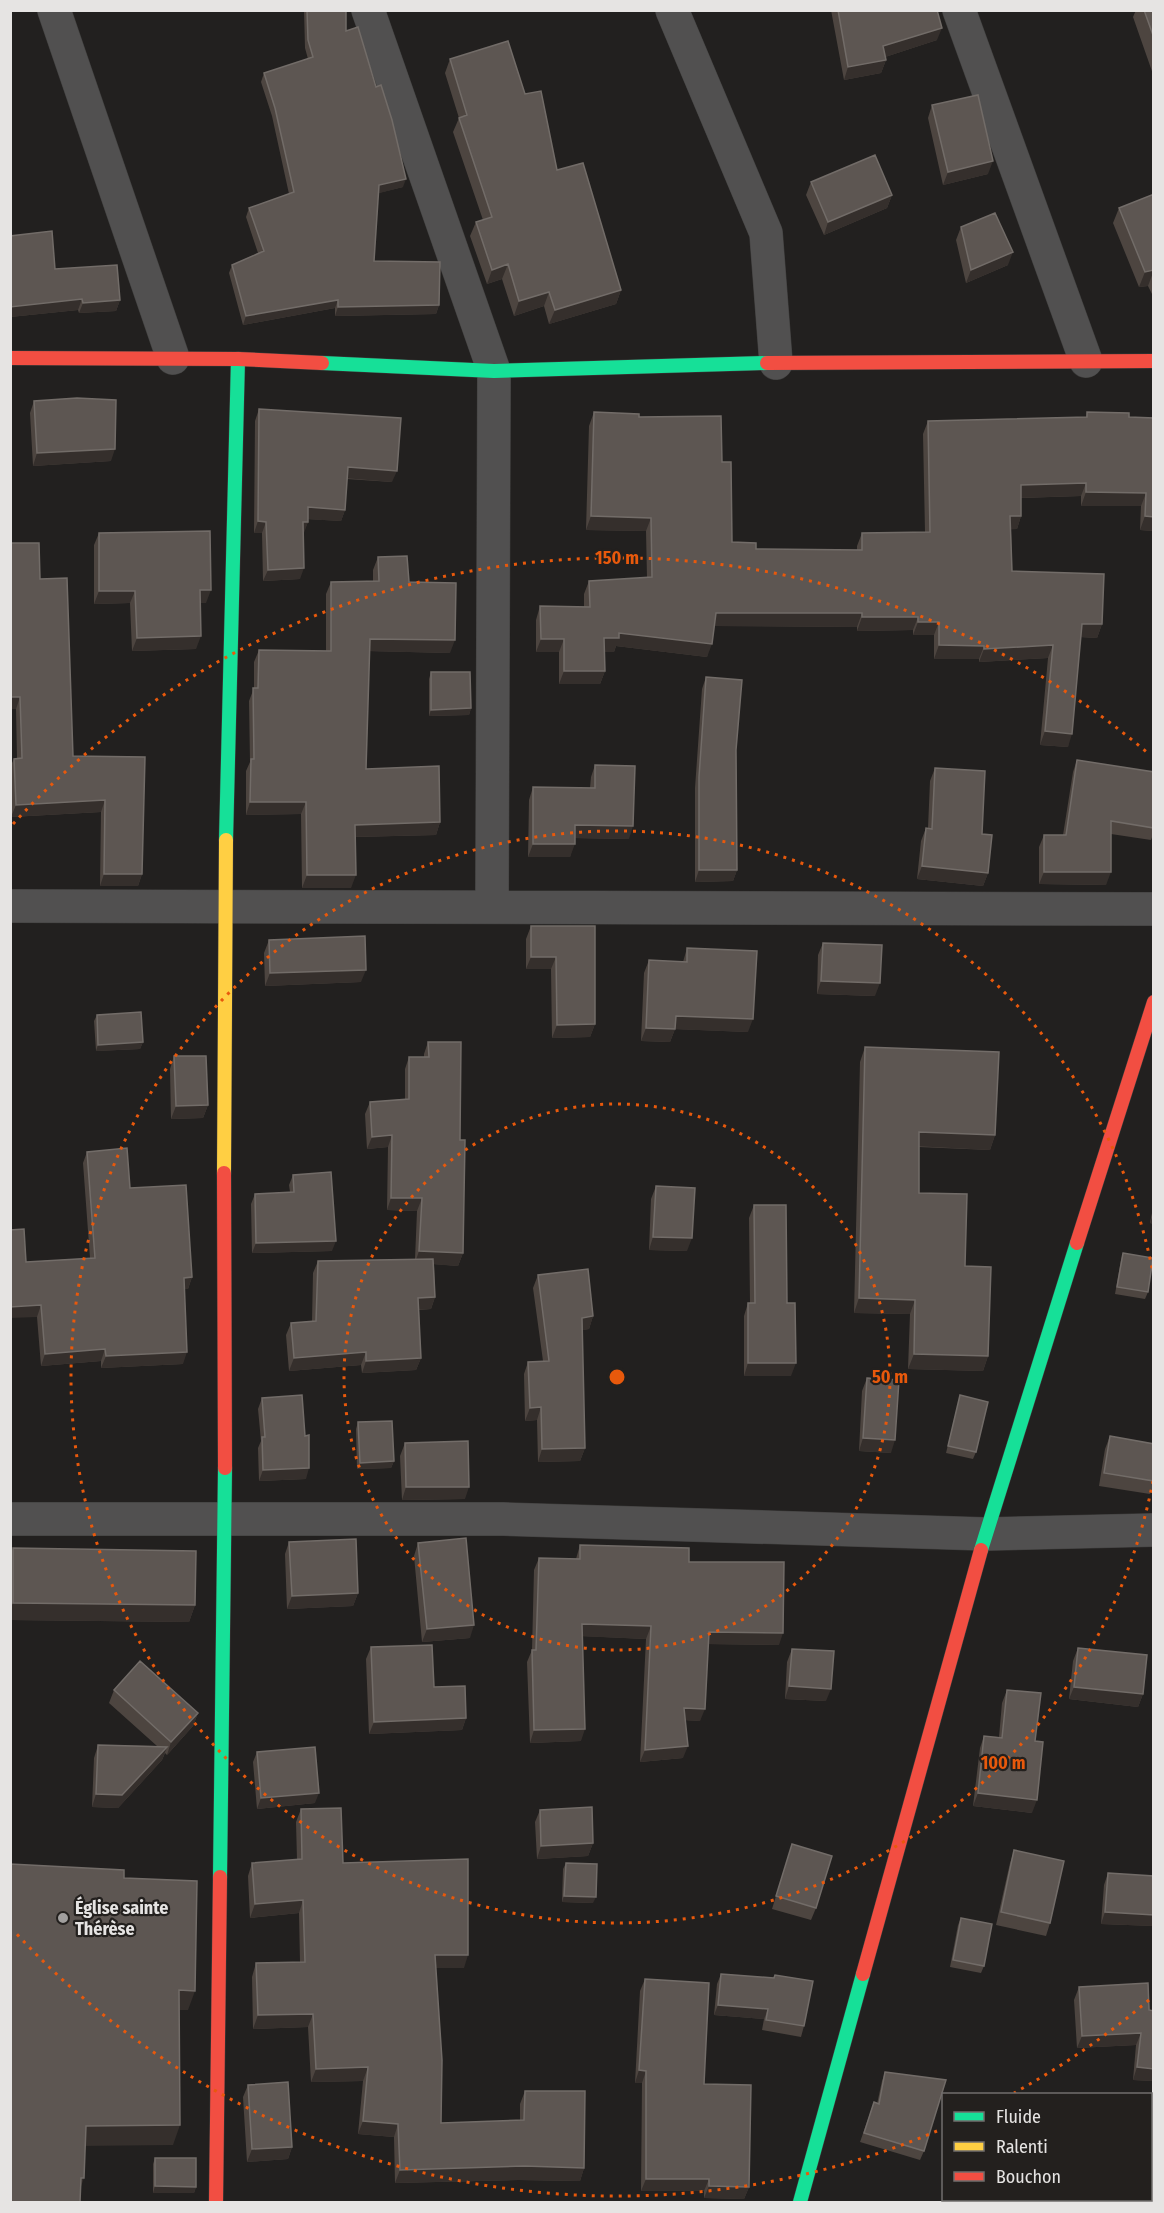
<svg xmlns="http://www.w3.org/2000/svg" width="1164" height="2213" font-family="'Fira Sans Condensed',sans-serif">
	<style>
		.lines { fill: none; stroke-linecap: round; stroke-linejoin: round }
		.street-casing { stroke: #3f3e3d; stroke-width: 34 }
		.fast-casing { stroke: #3f3e3d; stroke-width: 15 }
		.slow-casing { stroke: #3f3e3d; stroke-width: 15 }
		.jam-casing { stroke: #3f3e3d; stroke-width: 15 }
		.street { stroke: #515050; stroke-width: 33 }
		.fast { stroke: #16e098; stroke-width: 14 }
		.slow { stroke: #ffcf43; stroke-width: 14 }
		.jam { stroke: #f24e42; stroke-width: 14 }
		.wall { fill: #4d4540 }
		.shaded-wall { fill: #352f2c }
		.building { fill: #5d5652; stroke: #726c68; stroke-width: 1.5 }
		.ring { fill: none; stroke: #e8590c; stroke-width: 3; stroke-dasharray: 3 6 }
		.poi-dot { fill: #a19f9e; stroke: #23201e; stroke-width: 2 }
		.labels { text-anchor: middle; stroke-width: 4.5; stroke-linejoin: round; paint-order: stroke }
		.poi-label { font-size: 18px; font-weight: bold; fill: #e6e4e3; stroke: #23201e; text-anchor: start }
		.centre { fill: #e8590c; stroke: #23201e; stroke-width: 3 }
		.ring-label { font-size: 18px; text-anchor: middle; font-weight: bold; fill: #e8590c; stroke: #23201e; stroke-width: 4.5; stroke-linejoin: round; paint-order: stroke }
	</style>
	<rect width="100%" height="100%" fill="#22201f"/>
	<g class="lines">
		<defs>
			<path id="street" d="M54,10L173,358
				M368,10L494,371L492,907
				M672,10L766,233L776,363
				M959,10L1086,361
				M10,906L1154,909
				M10,1519H503L985,1534L1154,1530"/>
			<path id="fast" d="M322,363L494,371L767,363
				M226,840L238,359
				M981,1550L1077,1243
				M220,1877L225,1468
				M800,2202L863,1974"/>
			<path id="slow" d="M224,1173L226,840"/>
			<path id="jam" d="M10,358L238,359L322,363
				M767,363L1154,361
				M224,1173L225,1468
				M1077,1243L1154,1002
				M863,1974L981,1550
				M216,2202L220,1877"/>
		</defs>
		<use href="#street" class="street-casing"/>
		<use href="#fast" class="fast-casing"/>
		<use href="#slow" class="slow-casing"/>
		<use href="#jam" class="jam-casing"/>
		<use href="#street" class="street"/>
		<use href="#fast" class="fast"/>
		<use href="#slow" class="slow"/>
		<use href="#jam" class="jam"/>
	</g>
	<path class="wall" d="M304,10H346V31L403,187L378,193L374,261L439,305L436,314L335,316V308L243,325L229,273L232,265L258,253L246,217L249,208L289,194L272,116L261,82L264,73L308,59L305,48Z
		M831,10H937V40L885,57L886,60L881,73L844,80Z
		M1136,10H1154V77L1133,17Z
		M450,59L525,94L557,170L621,290L616,304L549,324L544,306L514,316L502,279L487,284L470,236L476,222L483,220L453,132L459,118L445,73Z
		M932,105L988,174L943,185L928,118Z
		M811,182L892,195L887,208L824,235L806,195Z
		M1154,194V298L1148,286L1139,287L1113,223L1119,208Z
		M961,227L1008,265L966,283L956,240Z
		M10,236L55,269L120,300L116,311L79,313L78,310L10,317Z
		M34,401L111,461L33,466L30,413Z
		M259,409L392,482L347,479L345,510L341,521L308,519V522L303,533L300,579L263,581L262,533H254L255,421Z
		M594,412L639,417L722,462L732,542L756,549L857,550V546L862,533L925,532L923,434L928,421L1086,417L1087,412L1129,417L1154,531L1140,530L1141,506H1081V496L1021,498V516L1017,529H1011L1012,571L1102,624L1097,638L1081,637L1068,747L1040,745L1048,658L979,662V659H934V635H913V630L857,631V627L714,626L707,657L616,646L614,652H604L605,671L600,684H559V652H536V620L540,606L584,607V594L589,581L647,578L646,531L586,530L589,426Z
		M99,533L206,603H200L196,649L132,651L130,603L94,604V545Z
		M10,543L40,579L73,756L145,757L142,874L138,886H100L101,812L11,817L10,767L14,759L17,758L16,709H10Z
		M378,557L409,582L450,653L369,651L366,769L440,822L436,835L355,837L351,888H302L301,814L246,815V771L250,762L249,701L254,688V662L259,650L326,651V594L331,582L373,581V570Z
		M431,672L471,708L469,715L429,716V679Z
		M706,677L736,750L737,870L733,881L695,882V788L702,689Z
		M1077,760L1154,772V832L1151,840L1111,834L1106,885L1039,884V847L1044,835H1063L1073,772Z
		M595,765L629,839L575,838L570,857H528L529,800L533,787L590,788L591,777Z
		M935,768L982,834L988,873L983,886L917,879L921,841L926,828H928L930,781Z
		M531,926H595V1024L590,1037L552,1038L551,969H526V939Z
		M269,940L361,982L265,986L264,953Z
		M823,943L875,996L817,994L818,955Z
		M687,948L748,1032L675,1029L670,1042L641,1041L644,973L649,960L683,962Z
		M97,1015L143,1042L140,1049L96,1051L94,1021Z
		M428,1042L460,1140L463,1253L458,1266L434,1264L435,1297L431,1309L419,1310L421,1358L416,1370L362,1373L361,1365L289,1371L286,1335L291,1323L312,1321L313,1273L318,1261L415,1259L417,1211L387,1210L388,1147L367,1149L365,1114L370,1102L405,1099V1069L409,1057H424V1054Z
		M865,1047L995,1135L990,1150L919,1147V1193L965,1266L988,1356L983,1371L908,1369L910,1314L854,1313L860,1062Z
		M174,1056L208,1105L203,1118L171,1119L170,1069Z
		M87,1152L130,1188L192,1277L188,1289H185L183,1364L101,1368V1361L41,1366L37,1317L26,1262L90,1258L83,1163Z
		M293,1175L332,1251L252,1253L251,1204L255,1194L290,1192L289,1185Z
		M656,1186L687,1251L649,1250L651,1199Z
		M1154,1203V1224L1150,1223Z
		M754,1205L791,1376H744V1316L748,1303H750L749,1218Z
		M1123,1253L1148,1292L1145,1299L1115,1294L1121,1260Z
		M538,1275L593,1316L589,1329L582,1330L585,1448L580,1461L538,1462L537,1420L525,1421L524,1374L528,1362L543,1361L533,1288Z
		M867,1378L891,1453L859,1451L862,1391Z
		M960,1395L976,1452L973,1459L946,1453Z
		M262,1398L305,1436L306,1479L259,1481L258,1448L261,1441L258,1409Z
		M358,1422L394,1461L391,1468L357,1469L356,1429Z
		M1110,1436L1154,1444V1485L1150,1494L1099,1486L1105,1449Z
		M405,1443L465,1499L402,1500L400,1456Z
		M289,1542L358,1593L353,1606L287,1609L285,1554Z
		M418,1543L470,1638L422,1642L414,1556Z
		M580,1545L689,1562L779,1645L708,1644L700,1721L685,1720L683,1758L640,1762L646,1639L582,1636L581,1741L530,1743L527,1662L532,1650L534,1570L539,1558L576,1559Z
		M13,1548L195,1605L189,1622L10,1620V1556Z
		M371,1647L466,1718L462,1730L369,1734L366,1659Z
		M1078,1648L1143,1694L1138,1707L1069,1699L1073,1661Z
		M792,1649L826,1701L785,1699L787,1662Z
		M114,1690L198,1713L193,1726L167,1755L165,1753L162,1760L118,1808L92,1807L94,1758L98,1745L157,1746L109,1703Z
		M1007,1690L1032,1813L973,1806L980,1748L984,1736L999,1737L1002,1703Z
		M257,1752L315,1803L257,1809L253,1762Z
		M301,1809L343,1863L464,1968H436L441,2123L520,2120V2104L525,2091L584,2168L580,2181L519,2180L395,2183L394,2137L358,2134L363,2081L311,2082L308,2027L253,2029L252,1977L256,1963L300,1962L299,1913L250,1918L248,1876L252,1863L297,1860L296,1822Z
		M540,1810L593,1843L588,1856L537,1859L535,1822Z
		M792,1844L816,1908L811,1920L772,1909Z
		M1014,1851L1050,1923L1046,1936L996,1925L1010,1863Z
		M566,1863L593,1903L562,1902L563,1869Z
		M1108,1873L1154,1876V1926L1101,1924L1104,1885Z
		M961,1918L984,1966L981,1973L950,1967L958,1925Z
		M721,1974L773,1978L775,1975L804,2026L801,2037L762,2030L764,2019L714,2015L717,1984Z
		M645,1979L704,2084L749,2187L744,2199L704,2198V2191H641L642,2083H635L640,1991Z
		M1148,1983L1154,2081L1133,2080L1136,2045L1077,2048L1074,2000L1079,1987Z
		M885,2072L924,2151L920,2160L860,2142L874,2102L877,2104L882,2081Z
		M248,2085L292,2147L288,2159L247,2162L243,2097Z
		M155,2158L196,2187L194,2193H153V2164Z"/>
	<path class="shaded-wall" d="M942,28L937,40L879,59L883,46Z
		M886,60L881,73L844,80L848,67Z
		M993,161L988,174L943,185L948,172Z
		M406,179L403,187L376,194L379,185Z
		M892,195L887,208L824,235L828,222Z
		M1013,252L1008,265L966,283L971,270Z
		M508,264L502,279L487,284L492,270Z
		M1154,270L1148,286L1139,287L1145,272Z
		M621,290L616,304L549,324L555,310Z
		M549,292L544,306L514,316L519,301Z
		M82,299L78,310L10,317V307Z
		M120,300L116,311L79,313L83,303Z
		M338,300L335,308L243,325L246,316Z
		M439,305L436,314L335,316L338,307Z
		M115,449L111,461L33,466L37,453Z
		M348,467L397,471L392,482L344,478Z
		M1086,483L1081,496L1016,498L1021,485Z
		M1086,492L1146,493L1141,506H1081Z
		M308,507L345,510L341,521L304,519Z
		M591,516L651,518L646,531L586,530Z
		M1010,516H1021L1017,529L1005,530Z
		M1145,516L1154,517V531L1140,530Z
		M258,521L266,522L262,533H254Z
		M303,522H308L304,533H299Z
		M304,568L300,579L263,581L268,570Z
		M200,590H211L206,603H196Z
		M99,591H135L130,603L94,604Z
		M716,613H862L857,627L711,626Z
		M862,617H918L913,630L857,631Z
		M918,622H939L934,635H913Z
		M1082,624H1102L1097,638L1078,637Z
		M619,633L712,644L707,657L616,646L614,652H599L604,638Z
		M201,636L196,649L132,651L137,638Z
		M370,639L455,640L450,653L365,651Z
		M541,639H564L559,652H536Z
		M939,645L984,646L979,659H934Z
		M1053,645L1048,658L979,662L984,649Z
		M564,671H605L600,684H559Z
		M10,697H20L16,709H10Z
		M471,708L469,715L429,716L431,710Z
		M1045,731L1072,734L1068,747L1040,745Z
		M105,800L101,812L11,817L16,805Z
		M250,802H306L301,814L246,815Z
		M440,822L436,835L350,837L355,825Z
		M575,825L633,826L629,839L571,838Z
		M533,844H575L570,857H528Z
		M922,866L988,873L983,886L917,879Z
		M699,870H737L733,881L695,882Z
		M1044,872H1111L1106,885L1039,884Z
		M104,874H142L138,886H100Z
		M307,875H356L351,888H302Z
		M531,957H556L551,969H526Z
		M366,970L361,982L265,986L270,973Z
		M821,981L880,983L875,996L817,994Z
		M676,1016L753,1019L748,1032L671,1029Z
		M595,1024L590,1037L552,1038L557,1025Z
		M646,1028L675,1029L670,1042L641,1041Z
		M143,1042L140,1049L96,1051L98,1045Z
		M208,1105L203,1118L171,1119L176,1106Z
		M919,1132L995,1135L990,1150L914,1146Z
		M392,1135L388,1147L367,1149L372,1137Z
		M391,1198H422L417,1211L387,1210Z
		M1152,1217H1154V1224L1150,1223Z
		M653,1237L692,1238L687,1251L649,1250Z
		M336,1241L332,1251L252,1253L256,1243Z
		M419,1251L463,1253L458,1266L415,1263Z
		M192,1277L188,1289H180L184,1278Z
		M435,1297L431,1309L414,1310L418,1298Z
		M859,1298L915,1300L910,1314L854,1313Z
		M41,1305L37,1317L10,1318V1307Z
		M593,1316L589,1329L577,1331L582,1318Z
		M105,1349L101,1361L41,1366L45,1354Z
		M187,1352L183,1364L101,1368L106,1356Z
		M366,1352L361,1365L289,1371L294,1358Z
		M914,1354L988,1356L983,1371L908,1369Z
		M421,1358L416,1370L362,1373L366,1361Z
		M748,1363H796L791,1376H744Z
		M541,1407L537,1420L525,1421L530,1408Z
		M863,1438L895,1440L891,1453L859,1451Z
		M585,1448L580,1461L538,1462L542,1449Z
		M394,1461L391,1468L357,1469L360,1463Z
		M309,1468L306,1479L259,1481L263,1470Z
		M406,1487H469L465,1499L402,1500Z
		M358,1593L353,1606L287,1609L292,1596Z
		M13,1603L195,1605L189,1622L10,1620V1610Z
		M582,1624L651,1626L646,1639L577,1636Z
		M474,1625L470,1638L422,1642L427,1629Z
		M709,1632L783,1633L779,1645L704,1644Z
		M789,1686L831,1689L826,1701L785,1699Z
		M1074,1687L1143,1694L1138,1707L1069,1699Z
		M684,1708L705,1709L700,1721L679,1720Z
		M198,1713L193,1726L167,1755L171,1742Z
		M466,1718L462,1730L369,1734L374,1722Z
		M585,1729L581,1741L530,1743L534,1730Z
		M688,1746L683,1758L640,1762L645,1750Z
		M167,1747L162,1760L118,1808L92,1807L96,1794Z
		M319,1793L315,1803L257,1809L261,1798Z
		M978,1793L1037,1800L1032,1813L973,1806Z
		M593,1843L588,1856L537,1859L541,1846Z
		M564,1896L596,1897L593,1903L562,1902Z
		M303,1900L299,1913L250,1918L255,1904Z
		M1105,1912L1154,1915V1926L1101,1924Z
		M435,1955H468L464,1968H430Z
		M179,1990L195,1991L188,2010H172Z
		M718,2005L768,2009L764,2019L714,2015Z
		M313,2014L308,2027L253,2029L258,2015Z
		M1141,2033L1136,2045L1077,2048L1082,2036Z
		M368,2067L363,2081L311,2082L316,2069Z
		M1137,2067L1154,2069V2081L1133,2080Z
		M639,2070L646,2071L642,2083H635Z
		M363,2121L398,2124L394,2137L358,2134Z
		M180,2125L173,2145L78,2146L86,2126Z
		M292,2147L288,2159L247,2162L252,2149Z
		M524,2166L584,2168L580,2181L519,2180L395,2183L400,2170Z
		M81,2178H84L77,2198Z
		M646,2179H709L704,2191H641Z
		M155,2186L196,2187L194,2193H153Z
		M709,2186L749,2187L744,2199L704,2198Z
		M1036,2199H1074L1073,2202H1035Z"/>
	<path class="building" d="M307,10H346V31L358,27L376,87L381,85L392,120L406,179L379,185L374,261L440,262L439,305L338,307V300L246,316L232,265L264,251L249,208L294,192L275,108L264,73L313,57L308,40Z
		M838,10H937L942,28L883,46L886,60L848,67Z
		M1144,10H1154V38Z
		M508,41L525,94L541,91L557,170L583,163L621,290L555,310L549,292L519,301L508,264L492,270L476,222L492,217L459,118L467,115L450,59Z
		M978,95L993,161L948,172L932,105Z
		M875,155L892,195L828,222L811,182Z
		M1154,194V270L1145,272L1119,208Z
		M995,213L1013,252L971,270L961,227Z
		M52,231L55,269L117,265L120,300L83,303L82,299L10,307V236Z
		M77,398L116,400L115,449L37,453L34,401Z
		M259,409L401,418L397,471L348,467L345,510L308,507V522H303L304,568L268,570L266,522L258,521Z
		M594,412L639,414V417L721,416L722,462H731L732,542L756,543V549L862,550V533L930,532L928,421L1087,417V412L1129,413V417L1154,418V517L1145,516L1146,493L1086,492V483L1021,485V516H1010L1012,571L1104,574L1102,624H1082L1072,734L1045,731L1053,645L984,649V646L939,645V622H918V617H862V613H716L712,644L619,633V638H604L605,671H564V639H541L540,606L590,607L589,581L652,577L651,518L591,516Z
		M210,531L211,590H200L201,636L137,638L135,591H99V533Z
		M10,543H39L40,579L67,578L73,756L145,757L142,874H104L105,800L16,805L14,759L22,758L20,697H10Z
		M407,556L409,582L456,583L455,640L370,639L366,769L439,766L440,822L355,825L356,875H307L306,802H250L251,759H254L253,688H258L259,650L331,651V582L379,581L378,557Z
		M431,672H470L471,708L431,710Z
		M706,677L742,680L736,750L737,870H699V777Z
		M1077,760L1154,772V828L1111,821V872H1044V835H1066Z
		M595,765L635,766L633,826L575,825V844H533V787L595,788Z
		M935,768L985,771L982,834L992,835L988,873L922,866L926,828L932,829Z
		M531,926H595V1024L557,1025L556,957H531Z
		M365,936L366,970L270,973L269,940Z
		M823,943L882,945L880,983L821,981Z
		M687,948L757,951L753,1019L676,1016L675,1029L646,1028L649,960L687,962Z
		M141,1012L143,1042L98,1045L97,1015Z
		M428,1042H461L460,1140H465L463,1253L419,1251L422,1198H391L392,1135L372,1137L370,1102L409,1099V1057H429Z
		M865,1047L999,1052L995,1135L919,1132V1193L967,1194L965,1266L991,1267L988,1356L914,1354L915,1300L859,1298Z
		M174,1056H206L208,1105L176,1106Z
		M127,1148L130,1188L186,1185L192,1277L184,1278L187,1352L106,1356L105,1349L45,1354L41,1305L10,1307V1230L24,1229L26,1262L95,1258L87,1152Z
		M331,1172L336,1241L256,1243L255,1194L294,1192L293,1175Z
		M656,1186L695,1188L692,1238L653,1237Z
		M754,1205H786L787,1303H795L796,1363H748V1303H755Z
		M1123,1253L1153,1258L1148,1292L1117,1287Z
		M433,1259L435,1297L418,1298L421,1358L366,1361V1352L294,1358L291,1323L316,1321L318,1261Z
		M588,1269L593,1316L582,1318L585,1448L542,1449L541,1407L530,1408L528,1362L549,1361L538,1275Z
		M867,1378L899,1380L895,1440L863,1438Z
		M302,1395L305,1436L309,1435V1468L263,1470L262,1437H265L262,1398Z
		M960,1395L988,1402L976,1452L948,1446Z
		M392,1421L394,1461L360,1463L358,1422Z
		M1110,1436L1154,1444V1481L1104,1473Z
		M468,1441L469,1487H406L405,1443Z
		M466,1538L474,1625L427,1629L418,1543Z
		M356,1539L358,1593L292,1596L289,1542Z
		M580,1545L689,1548V1562H784L783,1633L709,1632L705,1709L684,1708L688,1746L645,1750L651,1626L582,1624L585,1729L534,1730L532,1650H536L539,1558L580,1559Z
		M13,1548L196,1551L195,1605L13,1603Z
		M432,1645L434,1687L465,1686L466,1718L374,1722L371,1647Z
		M1078,1648L1147,1655L1143,1694L1074,1687Z
		M792,1649L834,1651L831,1689L789,1686Z
		M140,1661L198,1713L171,1742L114,1690Z
		M1007,1690L1041,1693L1035,1741L1043,1742L1037,1800L978,1793L984,1736L1002,1738Z
		M98,1745L167,1747L122,1795L96,1794Z
		M315,1747L319,1793L261,1798L257,1752Z
		M592,1807L593,1843L541,1846L540,1810Z
		M341,1808L343,1863L468,1859V1955H435L442,2060L441,2123L524,2120L525,2091H585L584,2168L524,2166L400,2170L398,2124L363,2121L368,2067L316,2069L313,2014L258,2015L256,1963L305,1962L303,1900L255,1904L252,1863L302,1859L301,1809Z
		M792,1844L832,1856L816,1908L776,1896Z
		M1014,1850L1064,1861L1050,1923L1001,1912Z
		M566,1863L597,1864L596,1897L564,1896Z
		M10,1864L124,1870V1878L197,1881L195,1991L179,1990L180,2125L86,2126L84,2178H81L80,2202H10Z
		M1108,1873L1154,1876V1915L1105,1912Z
		M961,1918L992,1924L984,1966L953,1960Z
		M721,1974L774,1978L775,1975L813,1981L804,2026L766,2020L768,2009L718,2005Z
		M645,1979L709,1983L704,2084L751,2085L749,2187L709,2186V2179H646V2071L639,2070Z
		M1148,1983L1149,2010L1154,2011V2069L1137,2067L1141,2033L1082,2036L1079,1987Z
		M885,2072L946,2080L924,2151L864,2133L874,2102L879,2104Z
		M288,2082L292,2147L252,2149L248,2085Z
		M155,2158H196V2187L155,2186Z"/>
	<g class="ring">
		<circle cx="617" cy="1377" r="273"/>
		<path d="M1153 1481A546 546 0 1 1 1153 1273"/>
		<path d="M1149 2000A819 819 0 0 1 1014 2093M937 2131A819 819 0 0 1 13 1930M13 824A819 819 0 0 1 1149 754"/>
	</g>
	<circle class="poi-dot" cx="63" cy="1918" r="6"/>
	<g class="labels">
		<g class="poi-label">
			<text x="75" y="1914">Église sainte<tspan x="75" dy="21">Thérèse</tspan></text>
		</g>
	</g>
	<circle cx="617" cy="1377" r="9" class="centre"/>
	<g class="ring-label">
		<text x="617" y="564">150 m</text>
		<text x="890" y="1383">50 m</text>
		<text x="1003" y="1769">100 m</text>
	</g>
	<rect width="1164" height="2213" fill="none" stroke="#e6e4e3" stroke-width="24"/>
	<rect x="942" y="2093" width="210" height="108" fill="#23201e" stroke="#716e6d" stroke-width="1.5"/>
	<rect x="954" y="2112" width="30" height="9" fill="#16e098" stroke="#716e6d" stroke-width="1.5"/>
	<text x="996" y="2123" font-size="18" fill="#e6e4e3">Fluide</text>
	<rect x="954" y="2142" width="30" height="9" fill="#ffcf43" stroke="#716e6d" stroke-width="1.5"/>
	<text x="996" y="2153" font-size="18" fill="#e6e4e3">Ralenti</text>
	<rect x="954" y="2172" width="30" height="9" fill="#f24e42" stroke="#716e6d" stroke-width="1.5"/>
	<text x="996" y="2183" font-size="18" fill="#e6e4e3">Bouchon</text>
</svg>
